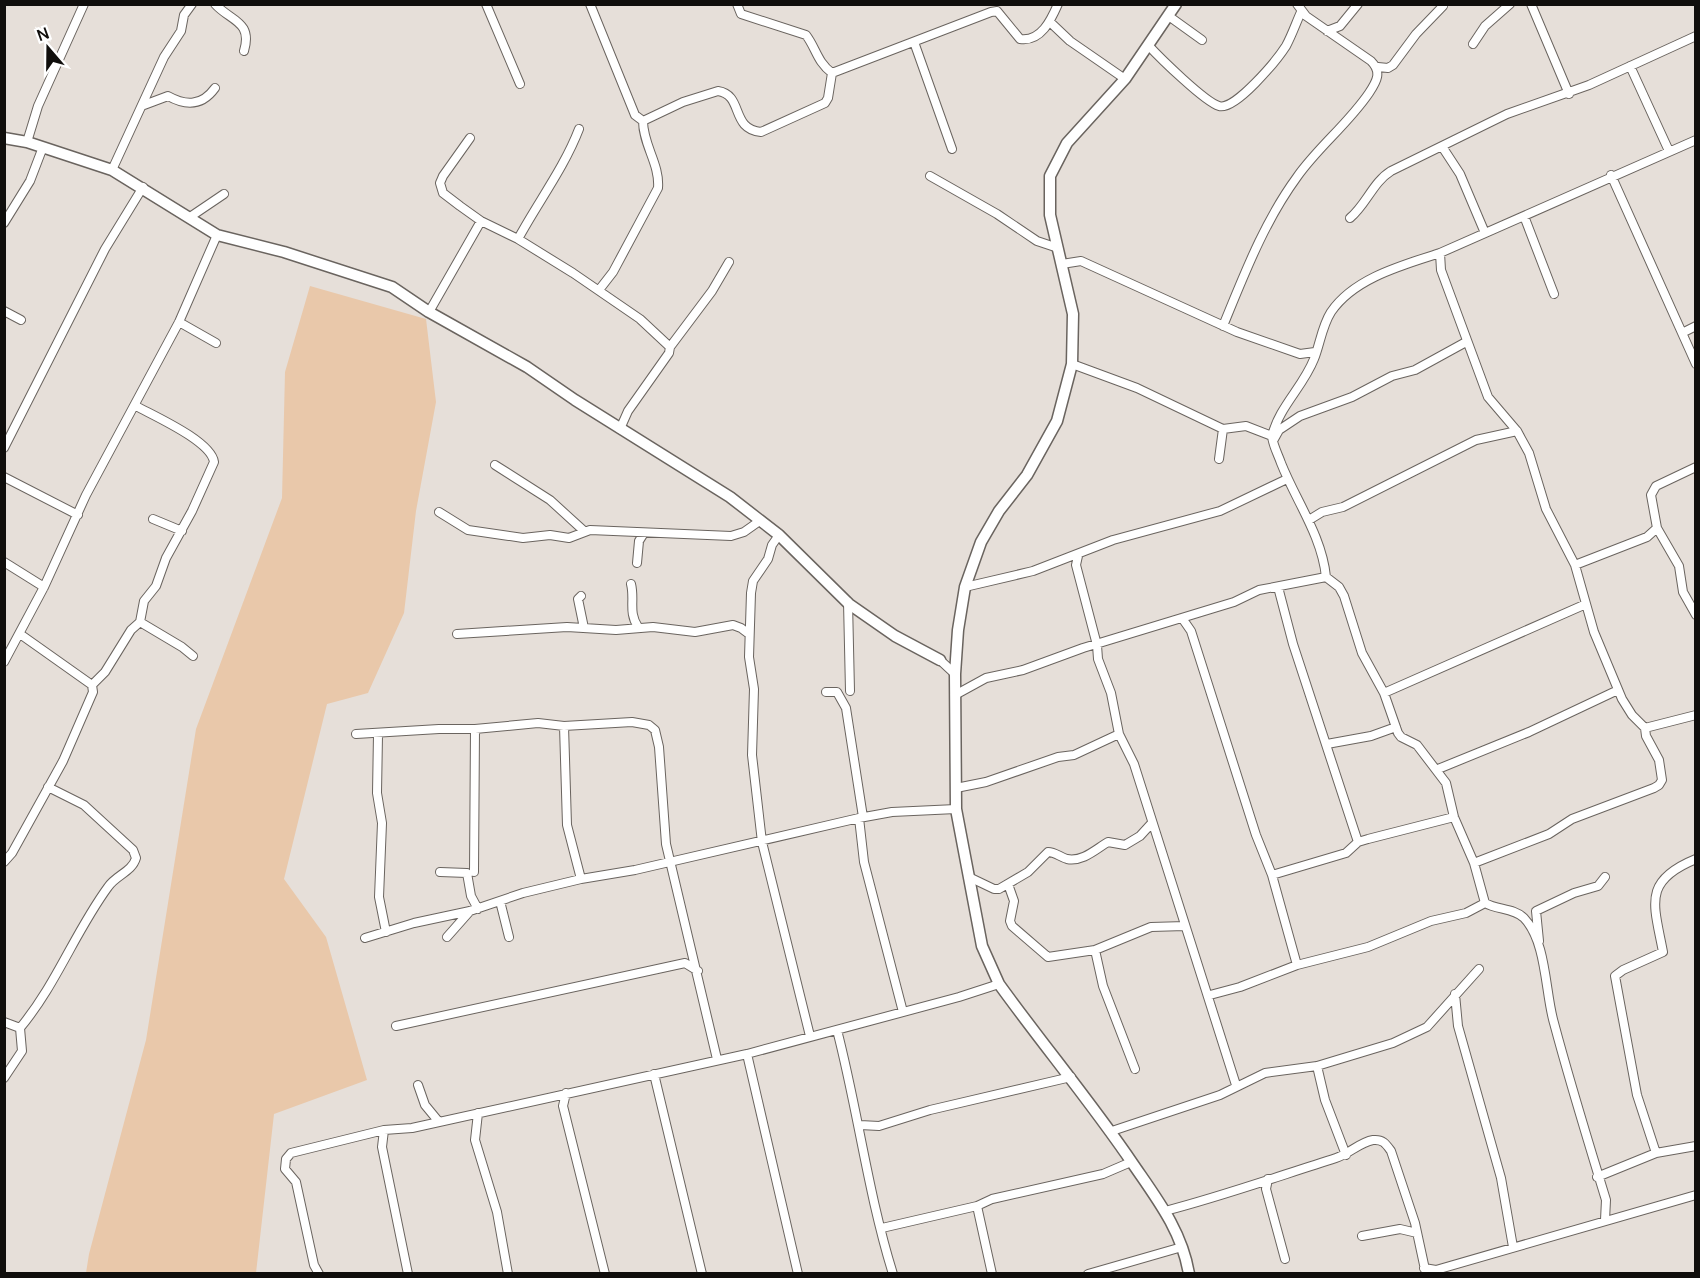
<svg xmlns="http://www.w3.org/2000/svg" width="1700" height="1278" font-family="Manrope,sans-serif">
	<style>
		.green { fill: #e9c8aa }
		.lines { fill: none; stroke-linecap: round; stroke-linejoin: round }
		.minor-casing { stroke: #6a645f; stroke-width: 10 }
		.tertiary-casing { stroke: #6a645f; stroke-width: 13 }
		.minor { stroke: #fff; stroke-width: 8 }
		.tertiary { stroke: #fff; stroke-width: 10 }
	</style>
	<rect width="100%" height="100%" fill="#e6dfd9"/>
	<path class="green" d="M310,286L426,319L436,402L416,511L404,613L368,693L327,704L284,879L326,937L367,1080L274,1114L256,1273H86L89,1254L146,1040L196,729L282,498L285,372Z"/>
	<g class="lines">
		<defs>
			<path id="minor" d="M215,4C230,21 253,21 244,51
				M486,4L520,84
				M590,4L635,115L643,121
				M737,4L741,14L806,35C816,48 817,62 832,73
				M1531,4L1569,94
				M1170,17L1202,40
				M1051,23L1070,41L1125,79
				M1327,31L1340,26L1358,4
				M914,42L952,149
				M1473,44L1485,26L1510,4
				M1148,45C1160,58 1205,102 1219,106C1235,111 1277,60 1286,46C1292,35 1296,23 1301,12
				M1630,66L1669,151
				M1378,67L1388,68L1393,65L1416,34L1443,6
				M832,73L991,12L997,11L1020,39C1041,42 1051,20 1058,4
				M144,105L168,96C186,106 202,106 215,88
				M643,121L683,102L718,91C744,95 730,129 761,132L825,103L828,98L832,73
				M470,138L443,176L440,183L443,193L460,206L481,221L518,239L573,273L640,319L670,347L669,353L628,411L620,429
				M27,142L38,106L84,4
				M1443,148L1460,174L1485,233
				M112,170L164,57L181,31L184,15L192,4
				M1611,175L1696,364
				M930,176L997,214L1037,241L1058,248
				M1524,216L1554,294
				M190,217L224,194
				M1350,218C1366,205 1373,182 1391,171L1507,114L1589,85L1696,36
				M4,223L30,181L43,147
				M518,239C538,202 564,168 579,129
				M1440,253L1441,270L1488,397L1517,431L1529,453L1546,509L1575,565L1594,632L1622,699L1632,715L1645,728L1646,736L1659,760L1662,780L1659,785L1654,788L1572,819L1549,834L1474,863
				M1062,264L1081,261L1237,332L1300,354L1315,352
				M599,290L613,272L658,188C660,164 643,145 643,121
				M4,311L21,320
				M429,312L481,221
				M179,322L216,343
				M1223,326C1244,275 1264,222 1297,177C1318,147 1348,124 1369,93C1377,81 1382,72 1371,61L1306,16L1297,4
				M1682,333L1696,326
				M670,347L712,291L729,262
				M1072,364L1137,388L1223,429L1246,426L1272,436C1273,446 1278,454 1281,463C1296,501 1322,536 1326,577
				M1272,436C1279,407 1303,387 1314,359C1320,344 1322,326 1331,312C1354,278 1403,265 1440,253L1696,140
				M1274,439L1279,430L1300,416L1352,397L1392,376L1415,370L1466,342
				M4,448L105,249L143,187
				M1219,459L1223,429
				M495,465L550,500L584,531
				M1696,467L1656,486L1651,495L1657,528L1679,566L1683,592L1696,615
				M4,477L78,515
				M439,512L468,530L523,538L550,535L569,538L590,530L731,536L744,532L761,520
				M153,519L182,531
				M1309,520L1322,512L1343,507L1476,440L1517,431
				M779,535L772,545L768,559L753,581L751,593L749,657L754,689L752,755L762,842L810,1036
				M1078,556L1076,565L1097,645L1098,659L1111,693L1119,734L1134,764L1236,1085
				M4,562L44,587
				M637,563L639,541L644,533
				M1575,565L1647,537L1657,528
				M631,584C635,600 628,612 638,627
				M965,587L1033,571L1113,540L1220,511L1287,479
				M1278,587L1293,644L1358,842
				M581,596L578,599L584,628
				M848,602L850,691
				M1182,618L1191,631L1256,835L1272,875L1297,965
				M140,622L182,647L193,656
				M457,634L567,627L616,630L653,627L695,632L733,625L741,628L749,634
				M940,660L955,674
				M4,662L44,587L86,495L179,322L217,235
				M92,685L105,672L131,630L140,622L144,601L156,586L166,558L192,511L214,462C211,441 154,416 136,406
				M826,692H837L846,708L863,817
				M1384,693L1586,604
				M955,695L986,678L1023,670L1083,648L1234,602L1259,590L1326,577L1339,587L1344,596L1362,653L1384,693L1398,733L1401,737L1417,745L1446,783L1454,817L1474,863L1485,903C1497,910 1514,908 1524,918C1547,942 1545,993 1554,1023C1570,1083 1588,1141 1606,1200L1605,1220
				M564,726L567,825L581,879
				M1645,728L1696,715
				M356,734L439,729H475L538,723L564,726L632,722L649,725L655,730L659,747L666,844L717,1059
				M378,735L377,793L382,823L379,897L386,932
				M1327,744L1371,736L1396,727
				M1438,769L1529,732L1618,690
				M956,788L986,782L1058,757L1074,755L1119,734
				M859,818L864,862L903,1012
				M4,862L12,853L63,761L93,692L92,685L20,634
				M440,872L467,873L471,896L478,909
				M474,872L475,729
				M1272,875L1346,853L1358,842L1368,839L1454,817
				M971,878L994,889H999L1028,872L1048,852C1055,852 1060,857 1067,859C1083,862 1096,849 1108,842L1125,845L1140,836L1151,824
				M1008,884L1014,901L1010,921L1012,926L1048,957L1095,950L1151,927L1185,926
				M500,901L509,937
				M447,937L470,911
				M365,938L414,923L470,911L523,893L581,879L635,870L859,818L892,812L956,809
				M1539,941L1536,911L1574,893L1598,886L1605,877
				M1095,950L1103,986L1135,1069
				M1455,994L1458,1026L1501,1178L1513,1247
				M1210,995L1240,987L1297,965L1368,947L1431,921L1466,913L1485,903
				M4,1022L20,1028
				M396,1026L685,963L698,971
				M20,1028C56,985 75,932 108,887C116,875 132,872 136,858L133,850L84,805L48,787
				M837,1030C858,1111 868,1194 893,1274
				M747,1054L798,1274
				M1317,1066L1325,1100L1346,1155
				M654,1074L702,1274
				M4,1078L22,1051L20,1028
				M418,1085L425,1105L439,1122
				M566,1093L563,1106L605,1274
				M478,1113L475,1140L497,1212L508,1274
				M860,1125L879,1126L930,1110L1071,1077
				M384,1130L382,1147L408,1274
				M1112,1131L1220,1095L1265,1073L1317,1066L1393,1043L1427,1027L1479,969
				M1656,1153L1637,1095L1615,976L1623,970L1663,952C1654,904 1642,881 1696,859
				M1597,1177L1656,1153L1696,1146
				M1268,1179L1266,1189L1285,1259
				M1165,1211C1223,1196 1279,1176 1336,1158C1349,1154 1360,1142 1373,1140C1383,1139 1386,1144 1391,1151L1415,1223L1426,1274
				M882,1228L977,1206
				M1362,1236L1400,1229L1417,1233
				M1424,1268L1436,1270L1696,1195
				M319,1274L314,1265L296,1182L285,1169L286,1159L291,1153L384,1130L412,1128L747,1054L959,997L999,984
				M992,1274L977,1206L992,1199L1103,1174L1131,1162
				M1088,1274L1182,1247"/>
			<path id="tertiary" d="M1176,4L1125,79L1067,143L1050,176V215L1073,314L1072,364L1057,421L1027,475L999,511L981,542L965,587L958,630L955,674L956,809L982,946L999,984C1043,1045 1091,1102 1133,1164C1157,1199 1182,1231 1189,1274
				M4,138L27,142L112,170L217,235L284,252L392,287L429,312L527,367L575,400L730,497L779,535L849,604L895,636L940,660"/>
		</defs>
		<use href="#minor" class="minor-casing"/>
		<use href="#tertiary" class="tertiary-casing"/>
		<use href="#minor" class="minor"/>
		<use href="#tertiary" class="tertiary"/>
	</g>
	<rect width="1700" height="1278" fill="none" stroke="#100e0c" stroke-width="12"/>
	<g transform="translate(48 48) rotate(340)" stroke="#ffffff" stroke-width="4.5" paint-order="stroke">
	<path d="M0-4.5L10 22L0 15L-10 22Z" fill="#100e0c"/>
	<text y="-9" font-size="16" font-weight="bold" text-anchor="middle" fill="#100e0c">N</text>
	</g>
</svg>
